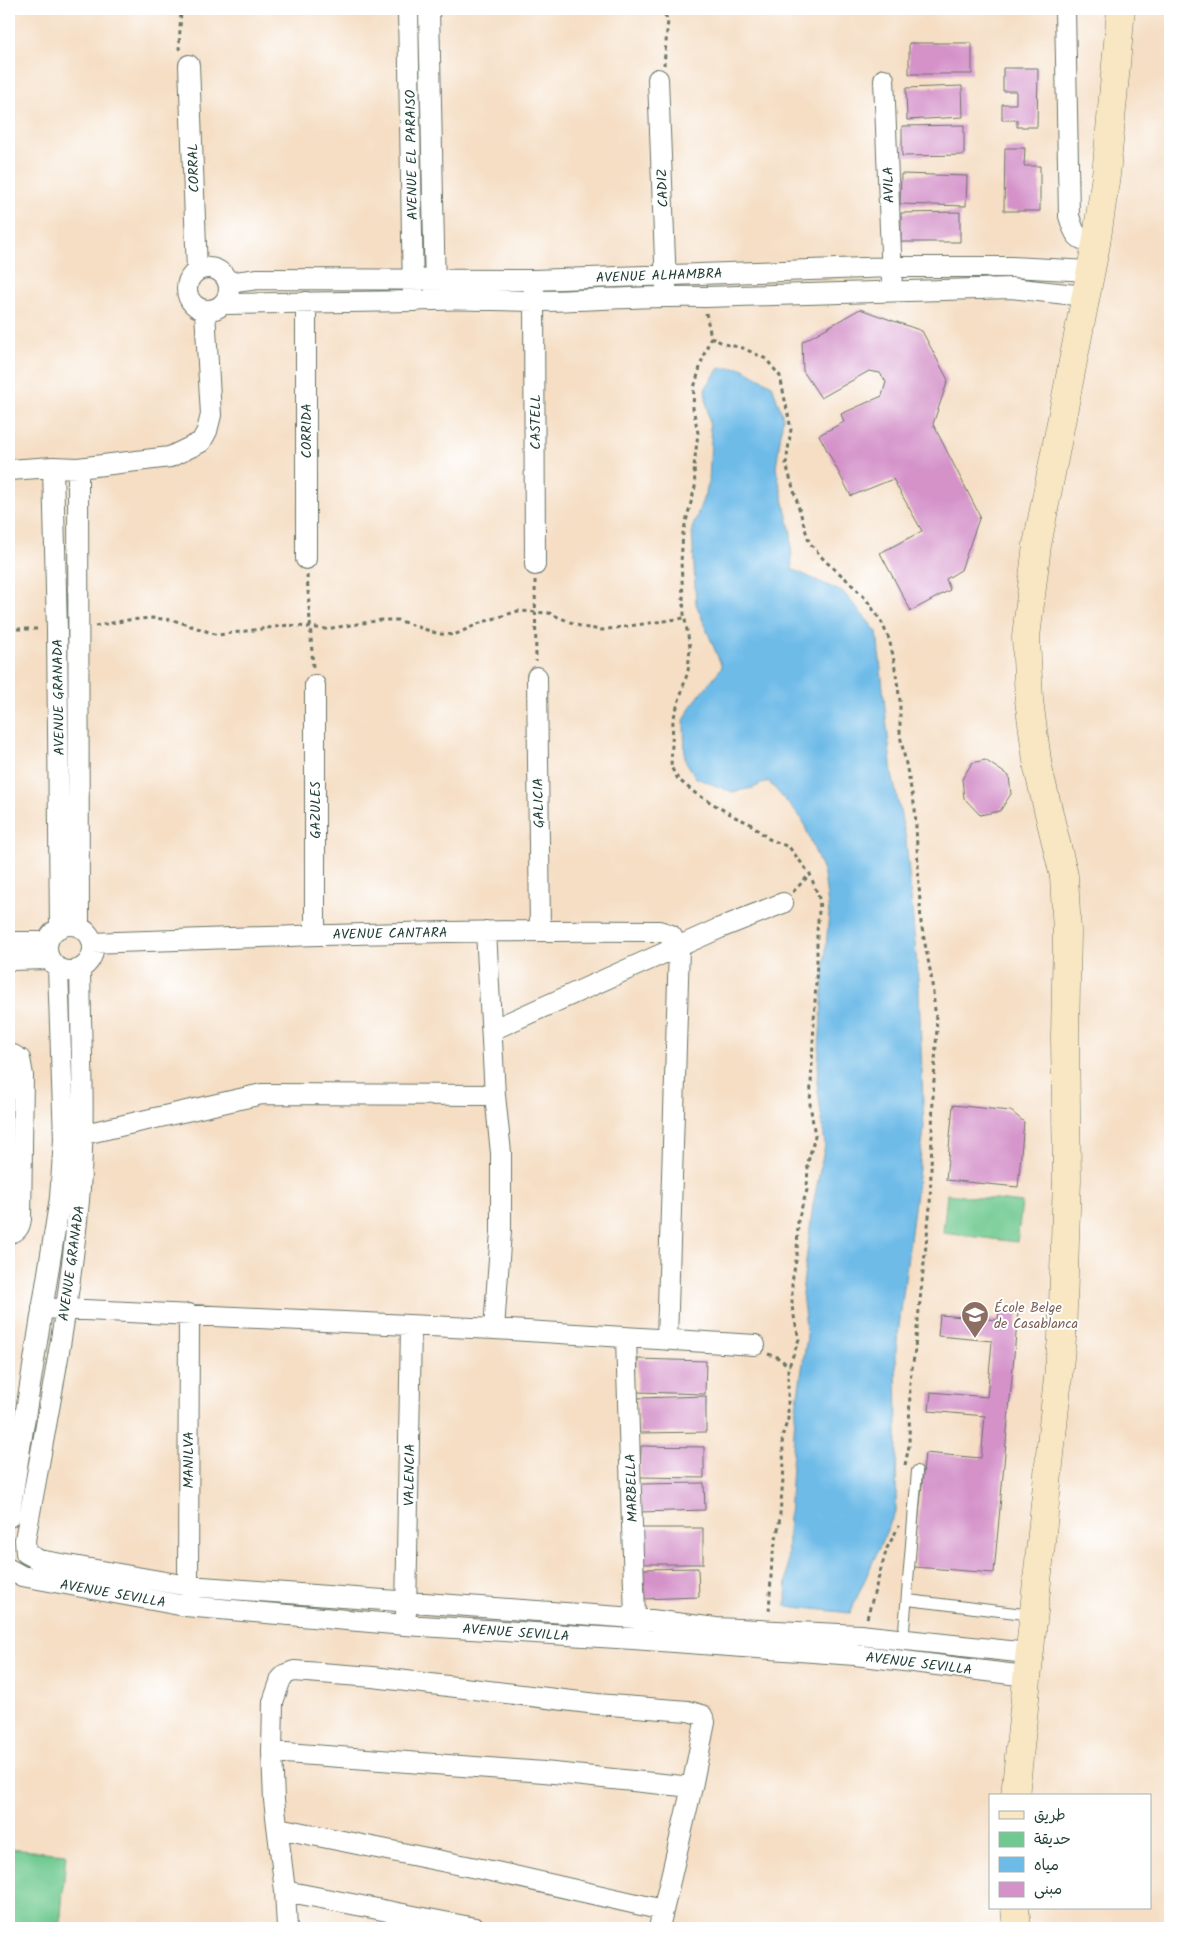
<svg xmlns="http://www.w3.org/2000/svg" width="1179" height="1937" font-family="Kalam,'Playpen Sans Arabic',sans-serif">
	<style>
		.green { fill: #6fc990; stroke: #478362 }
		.water { fill: #6ebbe8; stroke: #467c8e }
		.building { fill: #d492c9 }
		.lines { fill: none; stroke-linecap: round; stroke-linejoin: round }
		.lane-casing { stroke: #6a7566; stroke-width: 12 }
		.street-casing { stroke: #6a7566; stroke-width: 22 }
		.secondary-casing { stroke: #6a7566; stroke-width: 29 }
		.path { stroke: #6a7566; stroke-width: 3; stroke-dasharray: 4 4; stroke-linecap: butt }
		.lane { stroke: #fff; stroke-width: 10 }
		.street { stroke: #fff; stroke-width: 20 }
		.secondary { stroke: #f9e7c3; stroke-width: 28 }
		.labels { text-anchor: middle; stroke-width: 4; stroke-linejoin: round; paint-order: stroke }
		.street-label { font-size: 14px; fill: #1f3d34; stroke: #fff }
		.education-label { font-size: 14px; fill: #785e54; stroke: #fff; text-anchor: start }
	</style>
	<rect width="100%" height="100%" fill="#fff"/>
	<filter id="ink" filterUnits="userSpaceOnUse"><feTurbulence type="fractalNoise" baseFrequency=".02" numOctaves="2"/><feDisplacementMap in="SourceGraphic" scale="10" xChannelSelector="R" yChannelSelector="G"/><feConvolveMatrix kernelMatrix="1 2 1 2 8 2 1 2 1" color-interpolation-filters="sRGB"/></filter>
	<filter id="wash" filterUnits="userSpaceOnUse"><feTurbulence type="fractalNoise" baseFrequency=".0096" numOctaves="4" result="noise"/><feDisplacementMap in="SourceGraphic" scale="20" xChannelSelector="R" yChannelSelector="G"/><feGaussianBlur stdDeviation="1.12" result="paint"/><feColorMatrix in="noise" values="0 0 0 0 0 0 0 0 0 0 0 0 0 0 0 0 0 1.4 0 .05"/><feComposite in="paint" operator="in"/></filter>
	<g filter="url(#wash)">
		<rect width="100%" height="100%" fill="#f5dec4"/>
		<path class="green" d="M947,1194L1022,1203L1017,1242L943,1233Z
			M9,1849L66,1854L60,1928H9Z"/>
		<path class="water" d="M719,368H742L772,385L783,417L776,468L791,533L792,569L844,593L877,632L892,774L906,839L919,990L924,1130L896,1350L897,1432L896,1510L850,1613L786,1606L788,1534L795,1415L807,1336L802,1293L813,1205L825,1145L817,1082L824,969L829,914L824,874L802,819L768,781L753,788L732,792L696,778L685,760L684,721L691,706L722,667L696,604L692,529L709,483L711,438L705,389Z"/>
		<g id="blocks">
			<path class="building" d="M909,43H972V74H909Z
				M1003,68H1038L1037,127H1017V120H1002V104H1016V91H1003Z
				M962,86L963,117L907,120L906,88Z
				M964,125V155L902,156V126Z
				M1005,148H1025L1024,166H1040V211H1004Z
				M901,174L967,176L966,206L900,204Z
				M960,212V242H901V213Z
				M860,309L922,331L948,380L933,424L980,516L961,570L946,579L950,590L911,611L880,553L922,531L893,479L851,496L819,435L844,422L841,414L882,396L886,382L880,373L869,371L821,398L803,371L802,342Z
				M985,760L1009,776L1011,794L1000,811L980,815L964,798L962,779L972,763Z
				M953,1105L1011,1111L1024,1122L1018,1187L946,1180Z
				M999,1311L1018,1312L994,1573L914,1567L925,1453L981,1458L985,1416L929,1411L931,1392L987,1397L992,1341L938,1336L940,1315L998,1320Z
				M638,1359L706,1361L705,1394L637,1392Z
				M706,1396V1432L639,1433L638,1398Z
				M641,1446L704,1447V1478L640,1477Z
				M704,1483L705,1510L640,1512L639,1484Z
				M640,1528H703V1564H639Z
				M698,1568L699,1597L643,1599L642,1569Z"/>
		</g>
	</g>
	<g filter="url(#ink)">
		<use href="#blocks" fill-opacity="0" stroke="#6a7566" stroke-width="1"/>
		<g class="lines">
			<defs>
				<path id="lane" d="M908,1600L1033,1615
					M903,1642L917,1471"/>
				<path id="street" d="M408,9L413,292
					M429,9L435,292
					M1065,9L1069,216C1075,235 1076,240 1096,244
					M189,65L197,271
					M658,79L666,286
					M884,79L892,278
					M187 289a21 21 0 1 1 42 0a21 21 0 1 1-42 0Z
					M228,283L258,279L533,280L891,267H1011L1090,271
					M534,287L535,565
					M306,302V559
					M224,304L413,301C454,297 494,301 535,301C592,301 648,295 706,297L1011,288L1085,296
					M53,467L57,630L60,928
					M78,468L79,927
					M9,470L53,467L78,468L170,457L201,442L207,431L211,415L205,311
					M537,677L540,929
					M47 948a23 23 0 1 1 46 0a23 23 0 1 1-46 0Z
					M486,931L495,1095L501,1153V1231L494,1329
					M315,935V685
					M9,942H48
					M93,943C281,936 470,929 659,931L671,935L679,948
					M9,960L50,959
					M492,1030L720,928L783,903
					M9,1055H13L20,1059L23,1075L21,1219C20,1227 17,1232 9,1233
					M71,1137L262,1094L495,1095
					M42,1308L494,1329L755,1345
					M626,1338L635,1618L634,1631
					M667,1340L679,948
					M9,1517L60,1198L64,1139L58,968
					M26,1553L39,1560L188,1586L635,1618L716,1628L860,1635L1028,1653
					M26,1553L25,1540C45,1429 69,1313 79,1200C86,1124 81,1046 80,969
					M9,1569L22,1576L185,1606L405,1625L633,1639L855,1655L1026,1676
					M186,1599L188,1586L189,1314
					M406,1614L411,1326
					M272,1752L544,1772L692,1787
					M278,1828L496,1872L663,1910
					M285,1891L475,1928
					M287,1928L285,1891L274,1800L272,1752L273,1702L281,1679L286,1674L294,1671L373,1677L597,1704L688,1711L702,1715L705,1722L692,1787L659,1928"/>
				<path id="secondary" d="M1015,1796L1062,1338L1067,1178L1065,1037L1067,932L1064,876L1038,768L1029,700L1026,637L1037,545L1096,244L1106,175L1121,9
					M1015,1908L1017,1928"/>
			</defs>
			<use href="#lane" class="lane-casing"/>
			<use href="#street" class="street-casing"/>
			<use href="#secondary" class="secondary-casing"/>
			<path class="path" d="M660,9L668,20L664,65
				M834,9H859
				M180,50L179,48L181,9
				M706,313L711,337L724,344L743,348L766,359L780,376L791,429L786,464L809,542L825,561L845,578L866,599L881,621L889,639L893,655L900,701V735L915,808L921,923L931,975L937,1028L933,1097L930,1207L914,1357L910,1380L909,1446L905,1465
				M711,337L703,357L694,388L693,408L698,433L694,466L695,487L683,533L681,562L684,614L690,647L688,671L673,720L671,767L678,779L695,793L735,817L749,823L769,839L789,847L810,874L820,901L817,931V961L810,1104L815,1136L808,1162L807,1190L798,1220L797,1255L792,1282V1307L799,1339L788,1369V1419L782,1437L784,1468L779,1525L772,1558L769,1613
				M307,575L313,668
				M535,580L536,661
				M95,626L128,620L152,618L173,620L218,635L289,625L326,629L382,620H397L439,634L454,635L480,623L518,611L549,613L582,627L602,630L684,618
				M9,629H40
				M793,892L810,874
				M768,1354L777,1357L789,1366
				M867,1618L887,1548L899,1526"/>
			<use href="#lane" class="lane"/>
			<use href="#street" class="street"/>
			<use href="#secondary" class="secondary"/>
		</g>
	</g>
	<defs>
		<symbol id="school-pin" viewBox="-11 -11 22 30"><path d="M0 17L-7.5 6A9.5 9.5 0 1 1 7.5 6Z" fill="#8d6e63" stroke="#fff"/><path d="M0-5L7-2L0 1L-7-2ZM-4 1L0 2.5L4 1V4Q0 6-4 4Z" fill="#fff"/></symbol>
	</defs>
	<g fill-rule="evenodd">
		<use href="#school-pin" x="959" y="1299" width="32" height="43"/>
	</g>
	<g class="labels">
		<g class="street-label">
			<text transform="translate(411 155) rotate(-91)" y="5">AVENUE EL PARAISO</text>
			<text transform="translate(193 168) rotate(-92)" y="5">CORRAL</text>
			<text transform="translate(888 185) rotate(-92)" y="5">AVILA</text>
			<text transform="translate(662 188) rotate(-92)" y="5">CADIZ</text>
			<text transform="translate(659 275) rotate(-2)" y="5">AVENUE ALHAMBRA</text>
			<text transform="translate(535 422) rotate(-90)" y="5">CASTELL</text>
			<text transform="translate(306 431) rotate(-90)" y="5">CORRIDA</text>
			<text transform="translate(58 697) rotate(-91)" y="5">AVENUE GRANADA</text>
			<text transform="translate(538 803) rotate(-91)" y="5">GALICIA</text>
			<text transform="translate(315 810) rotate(-90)" y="5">GAZULES</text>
			<text transform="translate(390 933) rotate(-1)" y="5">AVENUE CANTARA</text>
			<text transform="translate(71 1263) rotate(-82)" y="5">AVENUE GRANADA</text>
			<text transform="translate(188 1460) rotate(-90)" y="5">MANILVA</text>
			<text transform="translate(409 1475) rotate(-89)" y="5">VALENCIA</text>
			<text transform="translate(631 1488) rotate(-92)" y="5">MARBELLA</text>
			<text transform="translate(113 1593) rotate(10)" y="5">AVENUE SEVILLA</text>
			<text transform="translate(516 1632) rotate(4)" y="5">AVENUE SEVILLA</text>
			<text transform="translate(919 1663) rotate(7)" y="5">AVENUE SEVILLA</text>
		</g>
		<g class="education-label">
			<text x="994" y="1312">École Belge<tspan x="994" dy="16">de Casablanca</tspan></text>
		</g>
	</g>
	<rect width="1179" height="1937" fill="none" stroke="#fff" stroke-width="30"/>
	<rect x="989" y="1794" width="162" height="115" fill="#ffffff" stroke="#a5b1ae"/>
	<rect x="999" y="1811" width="25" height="8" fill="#f9e7c3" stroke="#a5b1ae"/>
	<text x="1034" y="1820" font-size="15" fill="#1f3d34">طريق</text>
	<rect x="999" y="1832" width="25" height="15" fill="#6fc990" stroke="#a5b1ae"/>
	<text x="1034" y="1844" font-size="15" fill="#1f3d34">حديقة</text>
	<rect x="999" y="1857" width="25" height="15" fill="#6ebbe8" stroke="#a5b1ae"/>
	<text x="1034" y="1870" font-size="15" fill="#1f3d34">مياه</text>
	<rect x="999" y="1882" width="25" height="15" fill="#d492c9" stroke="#a5b1ae"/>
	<text x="1034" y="1894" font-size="15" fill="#1f3d34">مبنى</text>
</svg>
